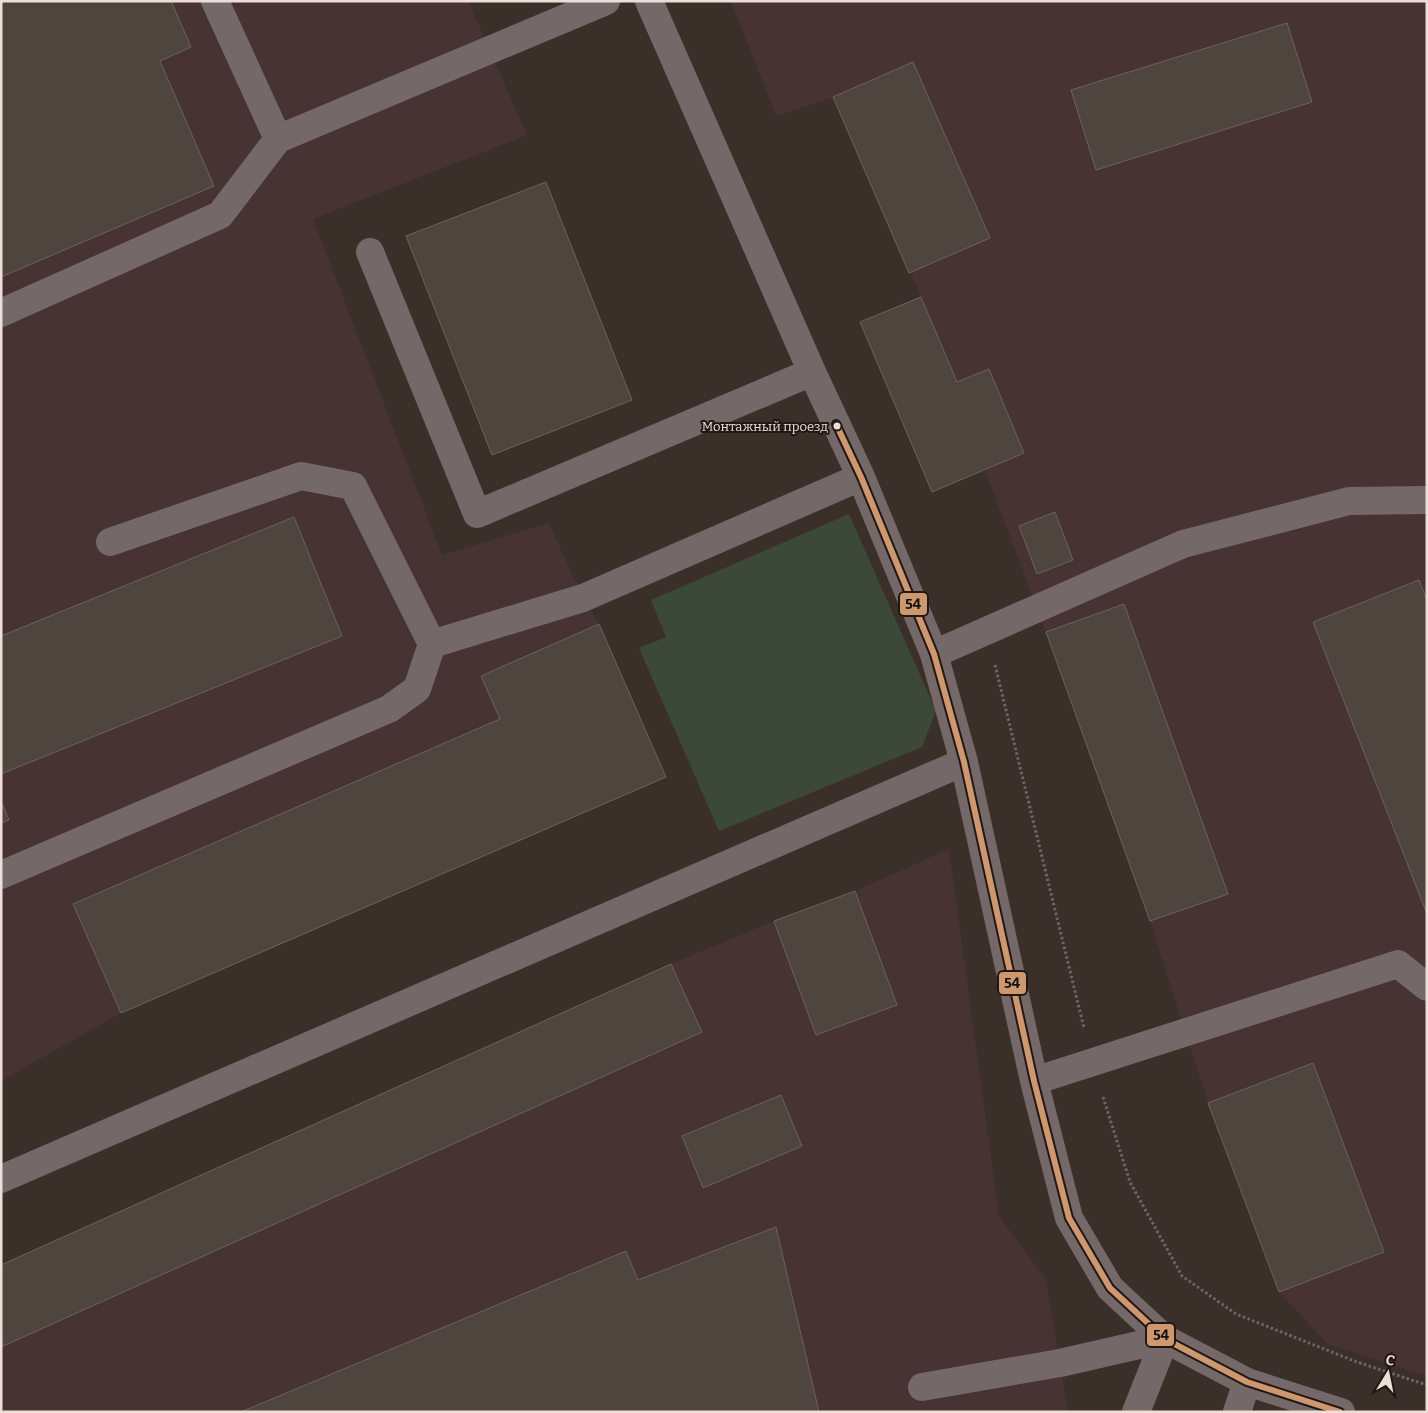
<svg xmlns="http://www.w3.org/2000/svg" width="1428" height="1413" font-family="Bitter,serif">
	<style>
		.industrial { fill: #473333 }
		.green { fill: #3c4939 }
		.building { fill: #4f453f; stroke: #6c635d }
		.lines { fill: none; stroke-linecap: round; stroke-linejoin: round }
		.path { stroke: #6f6563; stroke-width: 3; stroke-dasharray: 2.5 2.5; stroke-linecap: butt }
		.minor { stroke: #756869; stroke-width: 28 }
		.bus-1-casing { stroke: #221813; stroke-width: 10 }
		.bus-1 { stroke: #cd976f; stroke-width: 6 }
		.bus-dot { fill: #eddfd7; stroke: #221813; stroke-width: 2 }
		.labels { text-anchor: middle; stroke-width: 4; stroke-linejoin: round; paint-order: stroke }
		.bus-label { font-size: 13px; fill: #eddfd7; stroke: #221813; text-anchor: end }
		.line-badge { stroke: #221813; stroke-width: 2 }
		.pale-badge-label { font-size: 14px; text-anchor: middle; font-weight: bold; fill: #111 }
	</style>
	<rect width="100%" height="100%" fill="#3b2f29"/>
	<path class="industrial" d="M1,1H468L527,135L313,219L442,555L549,523L583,598L599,624L666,777L121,1013L1,1081Z
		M731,1H1427V1376L1328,1344L1279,1292L1208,1103L1150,921L1037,608L985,470L860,322L921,296L833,97L776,116Z
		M949,849L999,1216L1046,1280L1068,1412H1V1265L671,964L774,921L855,891Z"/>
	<path class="green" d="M849,514L936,711L922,747L719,831L639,648L666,637L651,600Z"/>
	<path class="building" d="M1,1H171L191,47L160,61L214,186L1,277Z
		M1287,23L1312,102L1096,170L1071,90Z
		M913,62L990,238L909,273L833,97Z
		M546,182L632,400L492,455L406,236Z
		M921,297L957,382L989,369L1024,453L932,492L860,322Z
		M1055,512L1073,560L1037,574L1019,526Z
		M294,517L342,636L1,774V636Z
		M1419,580L1427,600V914L1313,622Z
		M1124,604L1228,894L1150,921L1046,632Z
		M599,624L666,777L121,1013L73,904L500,719L481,676Z
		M1,801L9,820L1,823Z
		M855,891L897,1005L816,1035L774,921Z
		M671,964L702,1032L1,1347V1265Z
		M1313,1063L1384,1252L1279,1292L1208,1103Z
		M781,1095L802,1146L703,1188L682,1136Z
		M776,1227L819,1412H241L626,1251L638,1280Z"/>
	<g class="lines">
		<path class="path" d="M995,665L1084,1028
			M1103,1097L1130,1182L1182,1276L1236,1314L1357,1362L1427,1385"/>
		<path class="minor" d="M215,1L278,139
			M649,1L812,372L861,477L934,654L964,762L1034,1081L1069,1218L1110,1288L1165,1339L1247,1382L1341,1412
			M370,252L477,514L812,372
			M1,313L220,215L278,139L606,1
			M110,542L301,476L353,486L432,644L583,598L861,477
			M934,654L1183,544L1349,501L1427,500
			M1,875L389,709L417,689L432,644
			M1034,1081L1398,964L1427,987
			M1,1179L964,762
			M922,1387L1060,1363L1165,1339L1136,1412
			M1237,1412L1247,1382"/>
		<defs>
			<path id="bus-1" d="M836,424L861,477L934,654L964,762L1034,1081L1069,1218L1110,1288L1165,1339L1247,1382L1340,1412"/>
		</defs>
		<use href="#bus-1" class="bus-1-casing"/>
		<use href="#bus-1" class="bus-1"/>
	</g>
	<circle class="bus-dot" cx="837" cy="426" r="4.5"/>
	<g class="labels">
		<g class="bus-label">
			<text x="828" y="431">Монтажный проезд</text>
		</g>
	</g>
	<g class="line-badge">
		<rect x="899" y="592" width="29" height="24" rx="5" fill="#cd976f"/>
		<rect x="998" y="971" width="29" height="24" rx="5" fill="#cd976f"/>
		<rect x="1146" y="1323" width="29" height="24" rx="5" fill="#cd976f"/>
	</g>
	<g class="pale-badge-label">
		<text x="913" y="609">54</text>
		<text x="1012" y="988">54</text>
		<text x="1161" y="1340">54</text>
	</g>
	<rect width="1428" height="1413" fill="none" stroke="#eddfd7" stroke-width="5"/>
	<g transform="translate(1388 1373) rotate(10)" stroke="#221813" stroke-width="4" paint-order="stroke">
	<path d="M0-4L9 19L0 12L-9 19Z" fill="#eddfd7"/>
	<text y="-8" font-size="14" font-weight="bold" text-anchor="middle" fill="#eddfd7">С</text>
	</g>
</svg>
